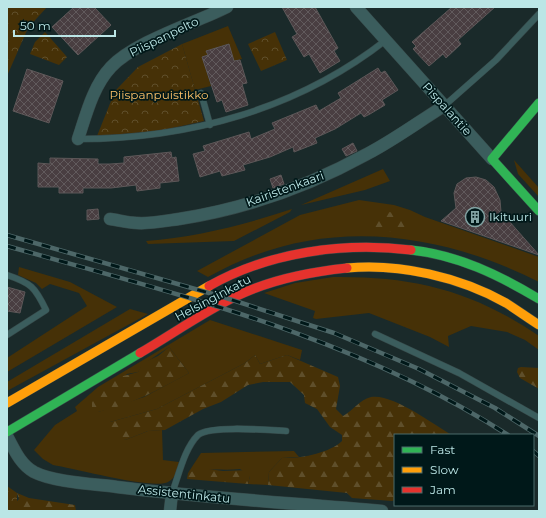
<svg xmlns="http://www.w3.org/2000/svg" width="546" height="518" font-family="Montserrat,sans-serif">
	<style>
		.grass { fill: #463107; fill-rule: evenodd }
		.forest { fill: url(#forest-firs) }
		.park { fill: url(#park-crowns) }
		.building { fill: url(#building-cross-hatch); stroke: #5d5758 }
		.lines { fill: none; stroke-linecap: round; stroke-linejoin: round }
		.lane-casing { stroke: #364848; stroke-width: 7 }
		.street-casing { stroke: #364848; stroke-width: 13 }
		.fast-casing { stroke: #364848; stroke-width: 10 }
		.slow-casing { stroke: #364848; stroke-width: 10 }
		.jam-casing { stroke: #364848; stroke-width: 10 }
		.lane { stroke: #3b5d5d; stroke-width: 6 }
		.street { stroke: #3b5d5d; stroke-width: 12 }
		.fast { stroke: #30b455; stroke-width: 9 }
		.slow { stroke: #ff9f0a; stroke-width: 9 }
		.jam { stroke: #e5322d; stroke-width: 9 }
		.rail-casing { stroke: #4d6768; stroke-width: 4.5 }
		.rail { stroke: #001819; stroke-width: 3; stroke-dasharray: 9; stroke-linecap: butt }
		.labels { text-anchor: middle; stroke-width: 3.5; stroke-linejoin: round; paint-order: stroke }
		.street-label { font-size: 12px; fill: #bbe6e6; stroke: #001819 }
		.park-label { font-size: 12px; fill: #fbc169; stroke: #001819 }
		.poi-label { font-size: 12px; fill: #bbe6e6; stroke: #001819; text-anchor: start }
	</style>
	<defs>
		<pattern id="forest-firs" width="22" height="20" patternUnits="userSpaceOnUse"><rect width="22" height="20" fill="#463107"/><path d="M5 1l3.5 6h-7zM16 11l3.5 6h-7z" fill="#5f4f2b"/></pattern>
		<pattern id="park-crowns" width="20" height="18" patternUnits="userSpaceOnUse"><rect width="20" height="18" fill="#463107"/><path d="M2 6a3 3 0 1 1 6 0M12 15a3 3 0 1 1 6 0" fill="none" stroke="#5f4f2b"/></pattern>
		<pattern id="building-cross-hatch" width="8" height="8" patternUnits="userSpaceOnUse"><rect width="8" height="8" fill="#493e41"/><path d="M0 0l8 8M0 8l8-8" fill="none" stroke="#615a5c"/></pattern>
	</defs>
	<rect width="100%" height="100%" fill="#1a2a2a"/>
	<path class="grass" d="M228,26L242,59L234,61L228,44L206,51L208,55L202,57L211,86L195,90L182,44Z
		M514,160L539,188V197L518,174Z
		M383,169L390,181L365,190L301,205Z
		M359,200L394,205L410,210L425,217L539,257V282C432,228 315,216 208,277L197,271L300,215Z
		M292,209L290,212L234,241L148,244L146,241C196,237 244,225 292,209Z
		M19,267L70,282L117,307L7,372V358L87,306L79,293L50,284L42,289L36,283L18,275Z
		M333,277C412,276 472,290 539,336V350L525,340L507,332L471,326L448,336L449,347L430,337L369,313L316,319L313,318L315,311L264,293L295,283Z
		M130,309L148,314L7,391V382Z
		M210,320L302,350L300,360L287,355L260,364L255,355L245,363L157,409L110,422L125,440L148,431L162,430L163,460L179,462C177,470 176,478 168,482C154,490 73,468 53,465L43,459L34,450L55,425L77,411L75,407L98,387ZM169,347L189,373L144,397L98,412L127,374L138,372C145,361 158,355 169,347Z
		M294,451L299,457L282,458L269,472L268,485L248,484L250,476L240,469C221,471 206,467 188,473L201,453Z"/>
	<path class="forest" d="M386,212C399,212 408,215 406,230L401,233L374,229C373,218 376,216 386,212Z
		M169,347L189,373C160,389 131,405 98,412L92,407V399L116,378L138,372L143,363L158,356Z
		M255,355L260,364L287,355L338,377L340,386L336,409L343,416C353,411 359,400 371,397C392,393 433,424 452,435H395V500L392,501L352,498L347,493L268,485L269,472L282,458C299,459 330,453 342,441V435L330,427L317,409L305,403L304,395L290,382H263L248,385L221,402L203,409L165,430L148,431L125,440L114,435L109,427L110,422L157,409L245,363Z
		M521,367L539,368V389L520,378L517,372L518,368Z
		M201,468L223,471L249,470L250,476L248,484L187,479L188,473Z
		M17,493L29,498L75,505L76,511H7L19,499Z"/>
	<path class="park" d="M7,7H47L28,28L7,76Z
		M45,32L67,57L59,65L30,54L35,42Z
		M275,32L287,60L261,71L248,44Z
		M182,44L204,121L159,131L97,136L115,91L138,67Z
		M7,486L17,493V511H7Z"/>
	<path class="building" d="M74,7H94L111,25L78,55L52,27Z
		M282,7H315L338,48L334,51L340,61L320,73L309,54L304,57L292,37L297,34Z
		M452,7H495L458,40L461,44L446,58L443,54L429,66L413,49L416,46L412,42Z
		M229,44L234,61L240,60L247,83L242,84L248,105L226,112L222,100L217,102L202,57L208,55L206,51Z
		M378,68L381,73L385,71L398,90L382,100L385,105L370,114L364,117L361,113L335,129L315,138L317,143L294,152L293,147L270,157L243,165L245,170L222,176L220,171L200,177L193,154L205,151L203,146L249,132L251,139L275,129L272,123L316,105L319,111L341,98L338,93Z
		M27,69L63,81L49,123L13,111Z
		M353,143L357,151L346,156L342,149Z
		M171,152L172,158L176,157L179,181L160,183V188L137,191L136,185L111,188H83V193H59V187H38V163L50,164V158L98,159V164H110L124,163V157Z
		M281,175L284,184L273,188L270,179Z
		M476,177L486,180L494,187L500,200L501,212L539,255L441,221L456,208L454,193L457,184L466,178Z
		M98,209L99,219L87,220V210Z
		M7,287L25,292L20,313L7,311Z"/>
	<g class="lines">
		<defs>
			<path id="lane" d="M201,93L210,125
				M444,106L496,60L539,14
				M78,139C189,139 298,109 386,40
				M7,275C31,283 35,287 46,310L7,335
				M375,334L459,373L539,418
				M172,493C179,475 184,449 198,435C210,425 268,430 286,431"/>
			<path id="street" d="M356,7L492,159
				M78,139C86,115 93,86 111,67C134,42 195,23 227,7
				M110,219C118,220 128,223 137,223C150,224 165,221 179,219C244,209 309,186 367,154C394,140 418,122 444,106
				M7,436C14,449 20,464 34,472C53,482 94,484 117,487C205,498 293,503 382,511
				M170,511L172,493"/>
			<path id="fast" d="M539,103L492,159L539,211
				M411,250C458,255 499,275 539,299
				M7,432L140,353"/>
			<path id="slow" d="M347,268C399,263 460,277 506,303C517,310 528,318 539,325
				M7,403L209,286"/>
			<path id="jam" d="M209,286C269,252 343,242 411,250
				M140,353C171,335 205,311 237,296C272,279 309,272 347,268"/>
		</defs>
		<use href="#lane" class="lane-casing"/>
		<use href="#street" class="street-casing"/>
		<use href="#fast" class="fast-casing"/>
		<use href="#slow" class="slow-casing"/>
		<use href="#jam" class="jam-casing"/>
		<use href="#lane" class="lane"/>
		<use href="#street" class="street"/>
		<use href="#fast" class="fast"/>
		<use href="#slow" class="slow"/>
		<use href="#jam" class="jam"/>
		<defs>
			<path id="rail" d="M7,235L223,297L334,333L419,369L495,408L539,436
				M7,246C179,295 356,337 508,435
				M533,451L539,456"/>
		</defs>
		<use href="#rail" class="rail-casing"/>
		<use href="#rail" class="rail"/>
	</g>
	<defs>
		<symbol id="building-ring" viewBox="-11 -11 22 22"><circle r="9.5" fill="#001819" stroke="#83a4a4" stroke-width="1.5"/><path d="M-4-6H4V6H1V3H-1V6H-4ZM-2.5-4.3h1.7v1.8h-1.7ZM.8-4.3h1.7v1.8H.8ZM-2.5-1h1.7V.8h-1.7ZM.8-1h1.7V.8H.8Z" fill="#83a4a4"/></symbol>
	</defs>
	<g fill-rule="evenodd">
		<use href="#building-ring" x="464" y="206" width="22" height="22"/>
	</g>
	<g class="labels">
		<g class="street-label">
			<text transform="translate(164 37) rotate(-26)" y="4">Piispanpelto</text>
			<text transform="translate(447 109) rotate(48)" y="4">Pispalantie</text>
			<text transform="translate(285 189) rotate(-20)" y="4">Kairistenkaari</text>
			<text transform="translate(213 298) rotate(-28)" y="4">Helsinginkatu</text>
			<text transform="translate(184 494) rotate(6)" y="4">Assistentinkatu</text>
		</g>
		<g class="park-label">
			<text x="159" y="99">Piispanpuistikko</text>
		</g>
		<g class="poi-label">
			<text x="489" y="221">Ikituuri</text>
		</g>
	</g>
	<rect width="546" height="518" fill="none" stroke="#bbe6e6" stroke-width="16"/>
	<rect x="394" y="434" width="140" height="72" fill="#001819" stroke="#4b6a6b"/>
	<rect x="402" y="447" width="20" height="6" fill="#30b455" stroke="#4b6a6b"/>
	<text x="430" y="454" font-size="12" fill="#bbe6e6">Fast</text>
	<rect x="402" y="467" width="20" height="6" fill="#ff9f0a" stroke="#4b6a6b"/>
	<text x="430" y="474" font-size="12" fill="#bbe6e6">Slow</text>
	<rect x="402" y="487" width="20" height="6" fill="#e5322d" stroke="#4b6a6b"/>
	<text x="430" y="494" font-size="12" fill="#bbe6e6">Jam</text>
	<path d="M14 30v6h101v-6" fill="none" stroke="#bbe6e6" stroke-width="2"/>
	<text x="20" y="30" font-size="12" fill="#bbe6e6" stroke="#001819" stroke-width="3" paint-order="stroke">50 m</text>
</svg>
